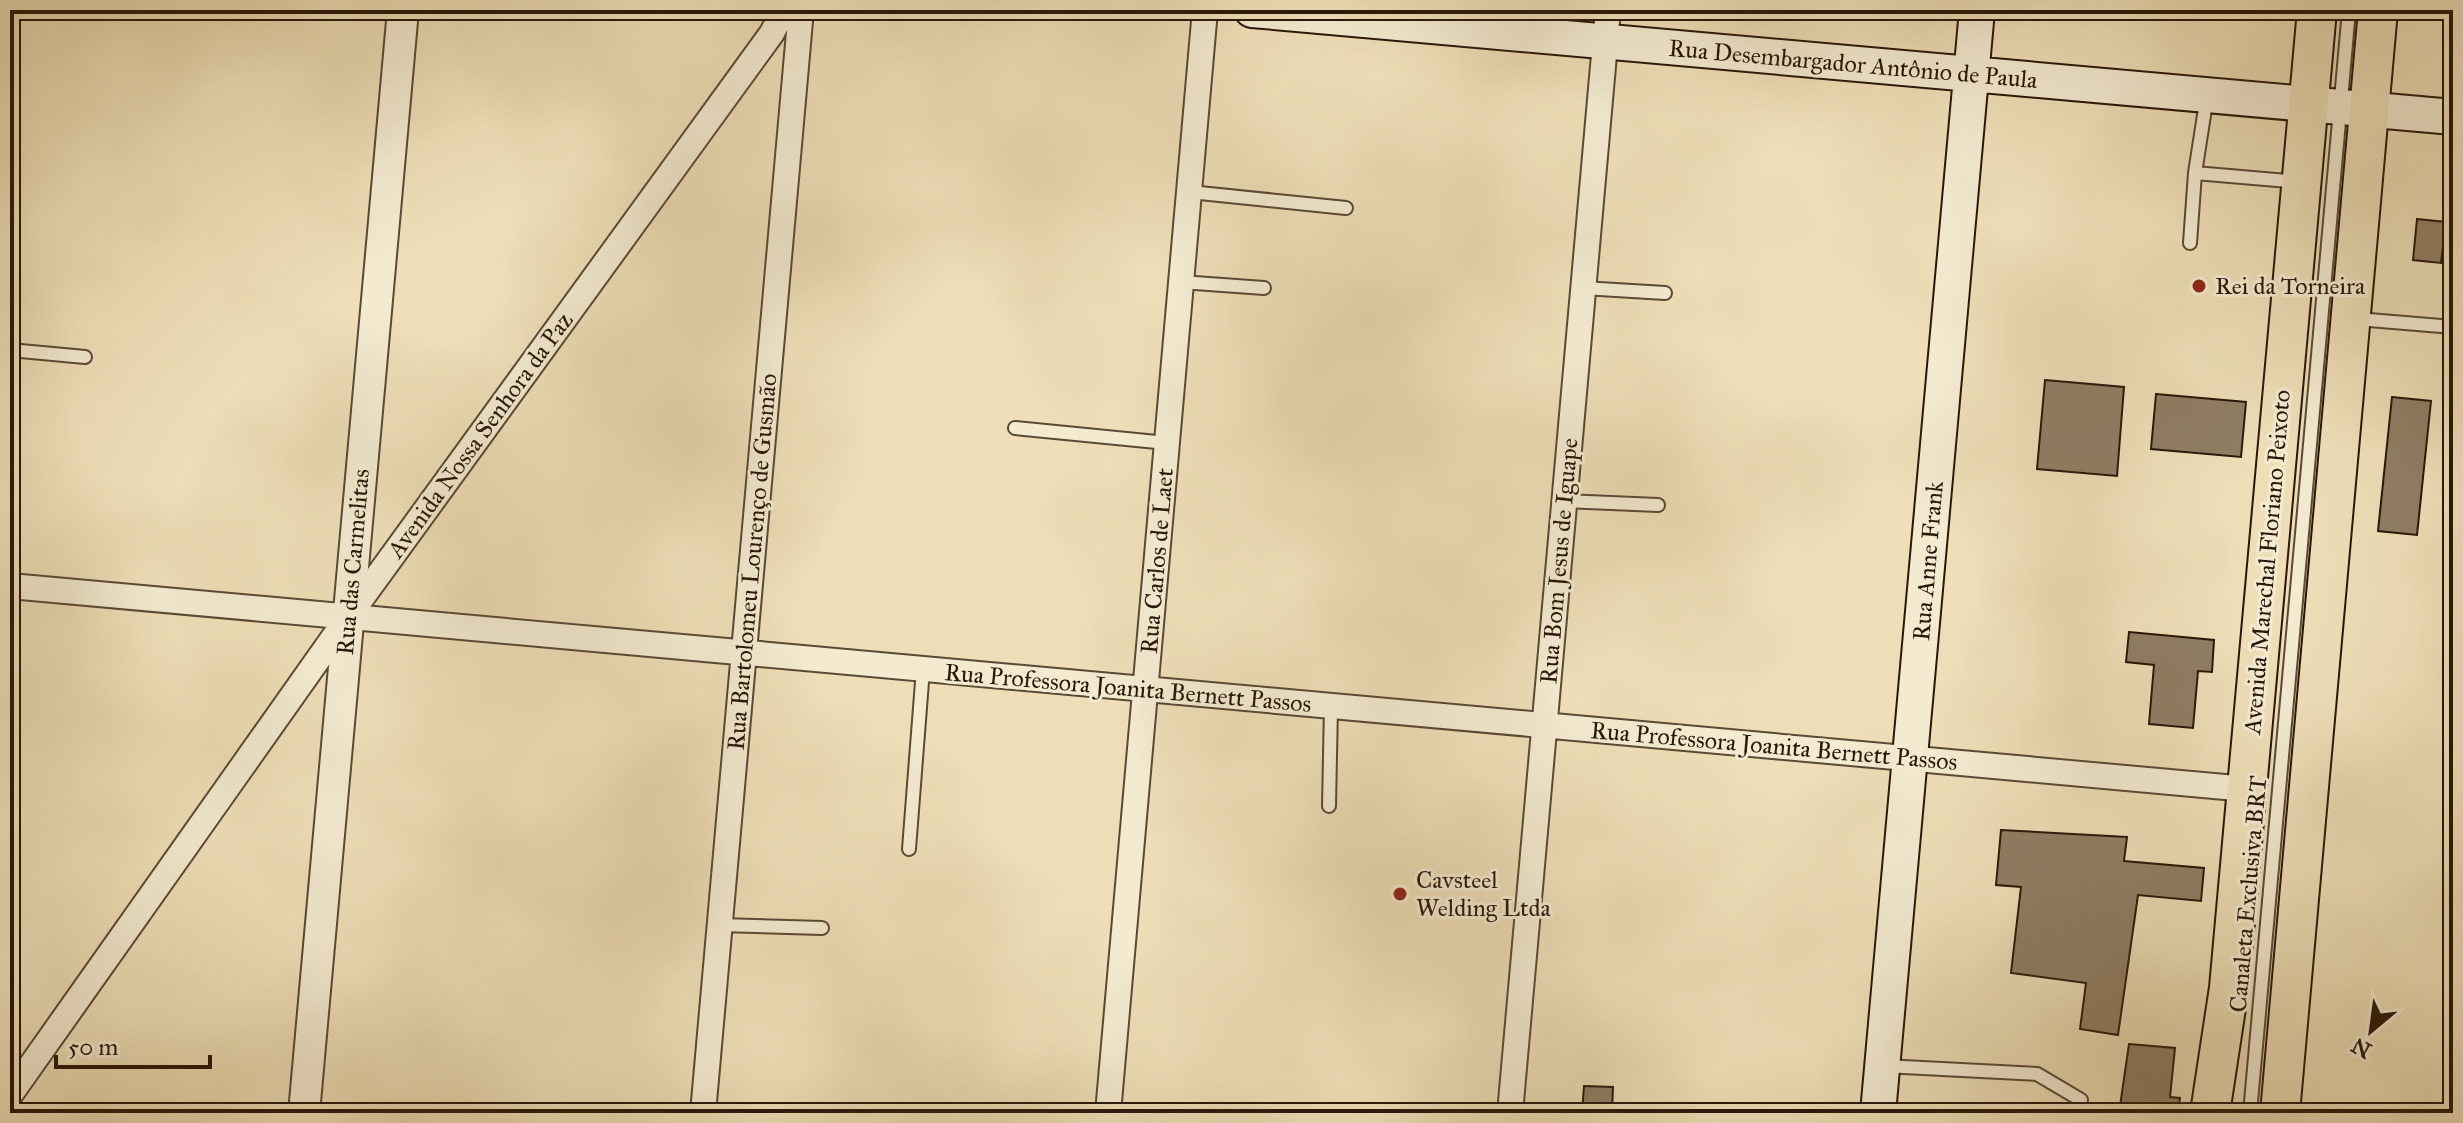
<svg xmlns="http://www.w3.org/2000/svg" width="2463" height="1123" font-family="'IM FELL Great Primer',serif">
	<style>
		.building { fill: #8f7e64; stroke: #29170a; stroke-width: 2 }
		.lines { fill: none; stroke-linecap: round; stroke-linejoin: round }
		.service-casing { stroke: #5a4935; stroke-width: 16 }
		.minor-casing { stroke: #5a4935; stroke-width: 28 }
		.tertiary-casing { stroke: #5a4935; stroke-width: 34 }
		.secondary-casing { stroke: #29170a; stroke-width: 38 }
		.primary-casing { stroke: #29170a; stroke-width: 42 }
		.service { stroke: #f3ead0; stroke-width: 12 }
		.minor { stroke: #f3ead0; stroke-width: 24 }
		.tertiary { stroke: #f3ead0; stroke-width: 30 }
		.secondary { stroke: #f3ead0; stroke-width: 34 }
		.primary { stroke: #eddeb7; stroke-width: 38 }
		.poi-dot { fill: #8f2418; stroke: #f3ead0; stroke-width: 3 }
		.labels { text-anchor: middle; stroke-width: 6; stroke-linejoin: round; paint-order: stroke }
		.street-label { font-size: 24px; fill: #29170a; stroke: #f3ead0 }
		.poi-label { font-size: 24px; fill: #29170a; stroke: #f3ead0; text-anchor: start }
	</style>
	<rect width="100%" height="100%" fill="#eddeb7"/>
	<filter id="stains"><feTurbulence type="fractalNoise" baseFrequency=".0025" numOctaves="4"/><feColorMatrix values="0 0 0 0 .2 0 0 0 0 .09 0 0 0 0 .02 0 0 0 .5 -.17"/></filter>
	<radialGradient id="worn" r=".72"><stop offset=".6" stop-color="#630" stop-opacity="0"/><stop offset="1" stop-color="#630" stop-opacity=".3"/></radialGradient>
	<path class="building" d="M2417,219L2446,222L2441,263L2413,260Z
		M2045,380L2124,387L2117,476L2037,469Z
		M2156,394L2246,402L2241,457L2151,449Z
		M2392,397L2431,401L2417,535L2378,531Z
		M2129,632L2214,640L2212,672L2198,671L2193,728L2149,724L2154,665L2126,662Z
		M2001,830L2127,837L2124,861L2204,868L2201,901L2138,895L2118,1035L2080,1029L2086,983L2011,973L2021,887L1996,885Z
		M2129,1044L2175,1048L2170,1097L2180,1098L2178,1113H2119Z
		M1584,1086L1613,1087L1612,1113H1582Z"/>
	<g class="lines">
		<defs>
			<path id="service" d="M2207,96L2195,173L2299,182
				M1190,192L1346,208
				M2190,243L2195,173
				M1181,282L1264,288
				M1583,288L1665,293
				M2357,319L2453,327
				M10,350L85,357
				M1015,428L1167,443
				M1564,501L1658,505
				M1329,806L1331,706
				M909,849L923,669
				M719,925L822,928
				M1884,1066L2037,1074L2081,1100
				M2250,1113L2349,10"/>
			<path id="minor" d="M10,586L2247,789
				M10,1095L348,617L772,33L784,10
				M703,1113L801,10
				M1108,1113L1205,10
				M1510,1113L1608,10"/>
			<path id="tertiary" d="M304,1113L403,10"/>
			<path id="secondary" d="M1252,10L2453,117
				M1878,1113L1977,10"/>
			<path id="primary" d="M2210,1113L2229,988L2317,10
				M2280,1113L2378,10"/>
		</defs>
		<use href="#service" class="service-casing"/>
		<use href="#minor" class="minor-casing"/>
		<use href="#tertiary" class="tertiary-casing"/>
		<use href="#secondary" class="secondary-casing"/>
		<use href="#primary" class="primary-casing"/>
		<use href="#service" class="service"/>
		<use href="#minor" class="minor"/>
		<use href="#tertiary" class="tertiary"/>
		<use href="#secondary" class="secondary"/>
		<use href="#primary" class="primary"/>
	</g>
	<g class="poi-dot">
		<circle cx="2199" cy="286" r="8"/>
		<circle cx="1400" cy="894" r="8"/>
	</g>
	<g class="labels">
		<g class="street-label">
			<text transform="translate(1853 64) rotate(5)" y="8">Rua Desembargador Antônio de Paula</text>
			<text transform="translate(480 435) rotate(-54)" y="8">Avenida Nossa Senhora da Paz</text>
			<text transform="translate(1157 561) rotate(-85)" y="8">Rua Carlos de Laet</text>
			<text transform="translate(1559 561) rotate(-85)" y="8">Rua Bom Jesus de Iguape</text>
			<text transform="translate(1928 561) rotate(-85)" y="8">Rua Anne Frank</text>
			<text transform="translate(353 562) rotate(-85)" y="8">Rua das Carmelitas</text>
			<text transform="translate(752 562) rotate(-85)" y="8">Rua Bartolomeu Lourenço de Gusmão</text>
			<text transform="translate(2267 562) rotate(-85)" y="8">Avenida Marechal Floriano Peixoto</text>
			<text transform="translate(1128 688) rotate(5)" y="8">Rua Professora Joanita Bernett Passos</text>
			<text transform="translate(1774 746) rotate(5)" y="8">Rua Professora Joanita Bernett Passos</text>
			<text transform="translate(2248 894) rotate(-85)" y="8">Canaleta Exclusiva BRT</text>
		</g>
		<g class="poi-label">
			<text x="2215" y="294">Rei da Torneira</text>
			<text x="1416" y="888">Cavsteel<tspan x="1416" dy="28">Welding Ltda</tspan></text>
		</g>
	</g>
	<rect width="2463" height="1123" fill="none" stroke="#eddeb7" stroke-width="40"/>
	<rect x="12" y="12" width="2439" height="1099" fill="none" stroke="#29170a" stroke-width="4"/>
	<rect x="20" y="20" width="2423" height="1083" fill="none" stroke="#29170a" stroke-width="2"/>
	<g transform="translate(2371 1031) rotate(209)" stroke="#f3ead0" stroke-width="6" paint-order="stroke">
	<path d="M0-6L14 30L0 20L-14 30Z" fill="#29170a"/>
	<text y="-12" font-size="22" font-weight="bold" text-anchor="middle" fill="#29170a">N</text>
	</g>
	<path d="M56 1055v12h154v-12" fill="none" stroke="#29170a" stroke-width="4"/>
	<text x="68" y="1055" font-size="24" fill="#29170a" stroke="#f3ead0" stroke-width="6" paint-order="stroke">50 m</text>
	<rect width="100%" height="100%" filter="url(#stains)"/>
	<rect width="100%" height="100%" fill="url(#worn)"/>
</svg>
